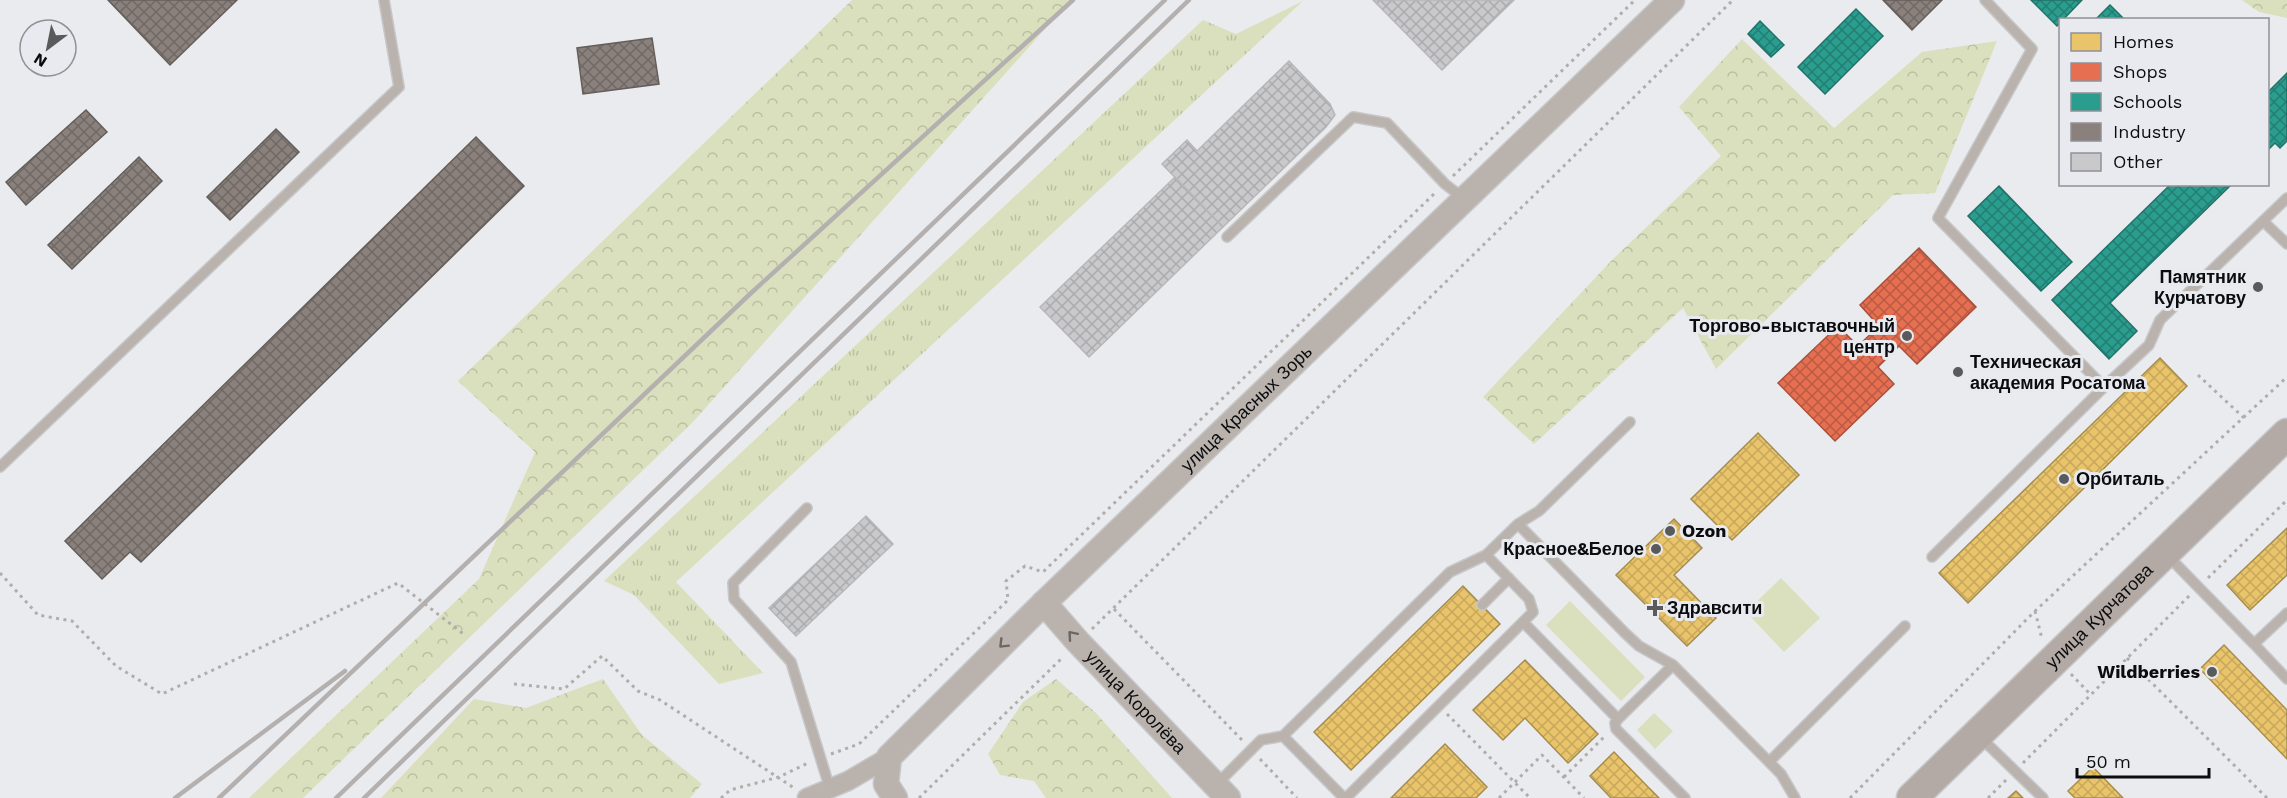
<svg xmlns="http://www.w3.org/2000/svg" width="2287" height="798" font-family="'Work Sans',sans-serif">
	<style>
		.grass { fill: url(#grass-tufts) }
		.forest { fill: url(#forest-crowns) }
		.green { fill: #dae0bd }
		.homes { fill: url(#homes-cross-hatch); stroke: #a68d4e; stroke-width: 1.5 }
		.shops { fill: url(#shops-cross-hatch); stroke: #a5513d; stroke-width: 1.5 }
		.schools { fill: url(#schools-cross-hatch); stroke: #217268; stroke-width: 1.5 }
		.industry { fill: url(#industry-cross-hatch); stroke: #645e5b; stroke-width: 1.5 }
		.building { fill: url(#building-cross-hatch); stroke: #b7b7b9; stroke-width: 1.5 }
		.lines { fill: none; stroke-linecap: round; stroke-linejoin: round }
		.service-casing { stroke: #c7c7c9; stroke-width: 12 }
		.minor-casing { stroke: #c7c7c9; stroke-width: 21 }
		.tertiary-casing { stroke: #c7c7c9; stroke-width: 27 }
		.primary-casing { stroke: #c7c7c9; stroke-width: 33 }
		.path { stroke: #b1adab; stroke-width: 3; stroke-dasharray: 3 4.5; stroke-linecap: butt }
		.service { stroke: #bab2ad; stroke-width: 9 }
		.minor { stroke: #bab2ad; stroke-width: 18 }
		.tertiary { stroke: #bab2ad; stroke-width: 24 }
		.primary { stroke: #b3aaa5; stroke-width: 30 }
		.rail { stroke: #b3b0af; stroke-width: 4.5 }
		.oneway { stroke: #6b6765 }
		.poi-dot { fill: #595a5c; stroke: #e8eaf0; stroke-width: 2 }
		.labels { text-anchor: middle; stroke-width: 6; stroke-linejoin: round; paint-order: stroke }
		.poi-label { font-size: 18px; font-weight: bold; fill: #0b0c0e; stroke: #e8eaf0; text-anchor: end }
		.street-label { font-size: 18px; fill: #0b0c0e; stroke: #e8eaf0 }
	</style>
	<defs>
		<pattern id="grass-tufts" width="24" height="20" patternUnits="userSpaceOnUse" patternTransform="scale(1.5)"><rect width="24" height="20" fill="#dae0bd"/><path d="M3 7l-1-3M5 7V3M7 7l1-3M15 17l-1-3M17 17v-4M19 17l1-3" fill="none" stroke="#babfa1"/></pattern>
		<pattern id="forest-crowns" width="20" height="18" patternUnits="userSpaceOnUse" patternTransform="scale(1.5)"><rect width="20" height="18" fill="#dae0bd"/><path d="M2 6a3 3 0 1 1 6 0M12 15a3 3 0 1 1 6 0" fill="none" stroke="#babfa1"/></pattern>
		<pattern id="homes-cross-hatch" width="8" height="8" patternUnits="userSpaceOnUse" patternTransform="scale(1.5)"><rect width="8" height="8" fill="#e9c46a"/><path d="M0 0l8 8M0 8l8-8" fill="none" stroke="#c6a75b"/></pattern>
		<pattern id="shops-cross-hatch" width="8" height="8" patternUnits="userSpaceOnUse" patternTransform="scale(1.5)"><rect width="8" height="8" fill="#e76f51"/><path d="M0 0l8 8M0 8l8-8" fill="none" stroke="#b95a42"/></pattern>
		<pattern id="schools-cross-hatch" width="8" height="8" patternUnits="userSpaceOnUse" patternTransform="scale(1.5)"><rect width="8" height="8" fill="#2a9d8f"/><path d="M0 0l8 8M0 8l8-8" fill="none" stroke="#227e73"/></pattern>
		<pattern id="industry-cross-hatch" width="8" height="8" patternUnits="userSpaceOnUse" patternTransform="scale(1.5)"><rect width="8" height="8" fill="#8a817c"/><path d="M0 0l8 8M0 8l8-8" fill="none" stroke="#6f6864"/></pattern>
		<pattern id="building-cross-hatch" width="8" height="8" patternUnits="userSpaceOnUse" patternTransform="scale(1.5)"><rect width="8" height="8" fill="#c9c9cb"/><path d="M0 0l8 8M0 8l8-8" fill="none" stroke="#ababad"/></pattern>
	</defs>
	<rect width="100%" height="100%" fill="#eaebee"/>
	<path class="grass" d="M1303,1L676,582L763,673L719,684L634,595L604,581L1203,20L1236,34Z"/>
	<path class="forest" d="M852,0H1071L692,423L303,798H249L479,579L535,452L458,381Z
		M2242,0H2287V18L2259,12Z
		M1742,39L1834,128L1922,52L1997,41L1935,193L1893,195L1716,369L1683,308L1534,444L1483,397L1611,261L1721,156L1679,107Z
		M603,679L642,735L702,784L690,798H381L474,699L526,708Z
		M1056,679L1096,713L1172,798H1046L1034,781L1000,775L988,754L1023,702Z"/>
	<path class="green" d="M1781,578L1820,618L1784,652L1746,612Z
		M1570,601L1645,677L1621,701L1546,625Z
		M1654,713L1673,731L1655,749L1637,730Z"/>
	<path class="homes" d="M2160,358L2187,386L1968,603L1939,573Z
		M1758,433L1799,475L1732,540L1691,499Z
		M1674,519L1702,548L1674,575L1716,618L1687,646L1616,575Z
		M2287,528V575L2250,610L2227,585Z
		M1463,586L1500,624L1351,770L1314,732Z
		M2224,645L2287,710V759L2200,669Z
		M1525,660L1598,734L1568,763L1525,718L1503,740L1473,710Z
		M1445,744L1487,787L1476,798H1391Z
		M1614,752L1648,787L1659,798H1611L1590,776Z
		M2093,767L2123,798H2075L2068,791Z
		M2016,791L2023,798H2008Z"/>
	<path class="shops" d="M1919,248L1976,307L1917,364L1899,346L1878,367L1894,384L1835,441L1778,383L1838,326L1858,346L1879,326L1860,305Z"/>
	<path class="schools" d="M2031,0H2082L2057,26Z
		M2110,5L2125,20H2095Z
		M1856,9L1883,36L1825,94L1798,67Z
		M1760,21L1784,45L1771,57L1748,34Z
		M2287,73V141L2280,148L2275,143L2268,150V92Z
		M2171,184H2232L2110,303L2137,331L2109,359L2052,300Z
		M1999,186L2072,262L2041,291L1968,216Z"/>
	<path class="industry" d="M108,0H237L170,65Z
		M1883,0H1942L1912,30Z
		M652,38L659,84L583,94L577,48Z
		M86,110L107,132L26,205L6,182Z
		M276,129L299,152L230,220L207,197Z
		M476,137L524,186L141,562L130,552L102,579L65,541Z
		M139,157L162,181L72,269L48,245Z"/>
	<path class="building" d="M1373,0H1514L1442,70Z
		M1289,61L1330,104L1335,115L1326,127L1223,227L1162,164L1187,140L1197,151Z
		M1175,177L1223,227L1089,357L1040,307Z
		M866,516L893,544L796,636L769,608Z"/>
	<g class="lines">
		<defs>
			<path id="service" d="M1985,0L2032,49L1938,218L2104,387L2149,345L2160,320L2287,198
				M2263,221L2287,244
				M1227,237L1353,117L1387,123L1445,184L1463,198
				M0,467L399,87L384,0
				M807,508L733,583L734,599L791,662L830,789
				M1518,524L1625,633L1639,646L1673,665L1781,774L1795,798
				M2168,556L2254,644
				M1932,557L2104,387
				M1482,605L1509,578
				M2287,613L2254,644L2287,679
				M1524,623L1618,719L1673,665
				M1618,719L1615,723L1616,729L1685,798
				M1283,736L1450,572L1486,555L1518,524L1539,511L1630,422
				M1980,737L2043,798
				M1769,762L1905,626
				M1216,785L1261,740L1283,736L1344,798
				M1346,798L1533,612L1529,599L1486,555"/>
			<path id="minor" d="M807,798L848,781L889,757"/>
			<g id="tertiary">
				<path id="s1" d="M1044,603L1078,642L1228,798"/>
				<path id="s2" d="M895,798L886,784L889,757L1044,603L1672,0"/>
			</g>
			<g id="primary">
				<path id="s3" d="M1912,798L2287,434"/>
			</g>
		</defs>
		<use href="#service" class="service-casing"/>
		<use href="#minor" class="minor-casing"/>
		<use href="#tertiary" class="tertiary-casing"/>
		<use href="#primary" class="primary-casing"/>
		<path class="path" d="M1453,176L1635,0
			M2198,375L2244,418
			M0,573L38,615L72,621L116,666L162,694L398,583L466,636
			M2208,578L2287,500
			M1114,609L1243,741
			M2035,611L2042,639
			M1092,629L1733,0
			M2127,658L2267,798
			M2071,674L2090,694
			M514,684L564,689L602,656L638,691L660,700L794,788
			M1447,714L1530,798
			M831,754L859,744L1008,600L1006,581L1025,566L1043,572L1435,193
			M1260,759L1297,798
			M2023,763L2190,595
			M1564,777L1605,736
			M721,798L730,790L779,777L808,763
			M919,798L1063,657
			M1499,798L1542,755L1584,798
			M1850,798L2035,611L2287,377
			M1988,798L2006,780"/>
		<use href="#service" class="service"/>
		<use href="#minor" class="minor"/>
		<use href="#tertiary" class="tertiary"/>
		<use href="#primary" class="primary"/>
		<path class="rail" d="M175,798L345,671
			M219,798L750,294L1073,0
			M336,798L1165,0
			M364,798L1189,0"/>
	</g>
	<defs><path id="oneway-chevron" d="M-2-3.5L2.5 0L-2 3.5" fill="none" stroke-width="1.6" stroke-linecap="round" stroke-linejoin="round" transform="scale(1.5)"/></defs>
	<g class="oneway">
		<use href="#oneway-chevron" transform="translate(1072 635) rotate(-131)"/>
		<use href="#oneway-chevron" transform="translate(1003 644) rotate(135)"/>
	</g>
	<g class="poi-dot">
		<circle cx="2258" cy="287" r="6"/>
		<circle cx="1907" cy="336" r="6"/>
		<circle cx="1958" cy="372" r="6"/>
		<circle cx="2064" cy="479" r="6"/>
		<circle cx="1670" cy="531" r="6"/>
		<circle cx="1656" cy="549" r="6"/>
		<path d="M1652 599h6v6h6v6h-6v6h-6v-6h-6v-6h6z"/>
		<circle cx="2212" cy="672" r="6"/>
	</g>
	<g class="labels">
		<g class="poi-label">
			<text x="2246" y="283">Памятник<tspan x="2246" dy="21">Курчатову</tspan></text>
			<text x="1895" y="332">Торгово-выставочный<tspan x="1895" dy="21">центр</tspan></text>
			<text x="1970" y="368" text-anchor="start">Техническая<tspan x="1970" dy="21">академия Росатома</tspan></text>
			<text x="2076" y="485" text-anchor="start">Орбиталь</text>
			<text x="1682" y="537" text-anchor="start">Ozon</text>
			<text x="1644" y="555">Красное&amp;Белое</text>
			<text x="1667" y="614" text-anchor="start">Здравсити</text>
			<text x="2200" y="678">Wildberries</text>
		</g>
		<g class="street-label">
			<text dy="6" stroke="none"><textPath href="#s2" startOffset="543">улица Красных Зорь</textPath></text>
			<text dy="6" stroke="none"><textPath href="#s3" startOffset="261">улица Курчатова</textPath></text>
			<text dy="6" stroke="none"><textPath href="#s1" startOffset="135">улица Королёва</textPath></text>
		</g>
	</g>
	<rect x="2059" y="18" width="210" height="168" fill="#e8eaf0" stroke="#909196" stroke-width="1.5"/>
	<rect x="2071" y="33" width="30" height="18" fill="#e9c46a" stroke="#909196" stroke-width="1.5"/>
	<text x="2113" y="48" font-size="18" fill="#0b0c0e">Homes</text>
	<rect x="2071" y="63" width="30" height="18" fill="#e76f51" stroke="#909196" stroke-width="1.5"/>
	<text x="2113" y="78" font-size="18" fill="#0b0c0e">Shops</text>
	<rect x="2071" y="93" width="30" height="18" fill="#2a9d8f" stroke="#909196" stroke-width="1.5"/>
	<text x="2113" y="108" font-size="18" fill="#0b0c0e">Schools</text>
	<rect x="2071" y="123" width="30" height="18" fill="#8a817c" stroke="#909196" stroke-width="1.5"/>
	<text x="2113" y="138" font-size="18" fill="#0b0c0e">Industry</text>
	<rect x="2071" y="153" width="30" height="18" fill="#c9c9cb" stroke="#909196" stroke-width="1.5"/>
	<text x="2113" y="168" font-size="18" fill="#0b0c0e">Other</text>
	<g transform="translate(48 48) rotate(212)"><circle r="28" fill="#e8eaf0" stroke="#909196" stroke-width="1.5"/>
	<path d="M0-4.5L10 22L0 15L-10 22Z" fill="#595a5c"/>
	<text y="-9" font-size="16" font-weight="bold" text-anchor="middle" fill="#0b0c0e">N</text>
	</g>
	<path d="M2077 768v9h132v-9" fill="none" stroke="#0b0c0e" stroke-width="3"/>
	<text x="2086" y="768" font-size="18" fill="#0b0c0e" stroke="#e8eaf0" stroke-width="4.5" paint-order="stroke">50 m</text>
</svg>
